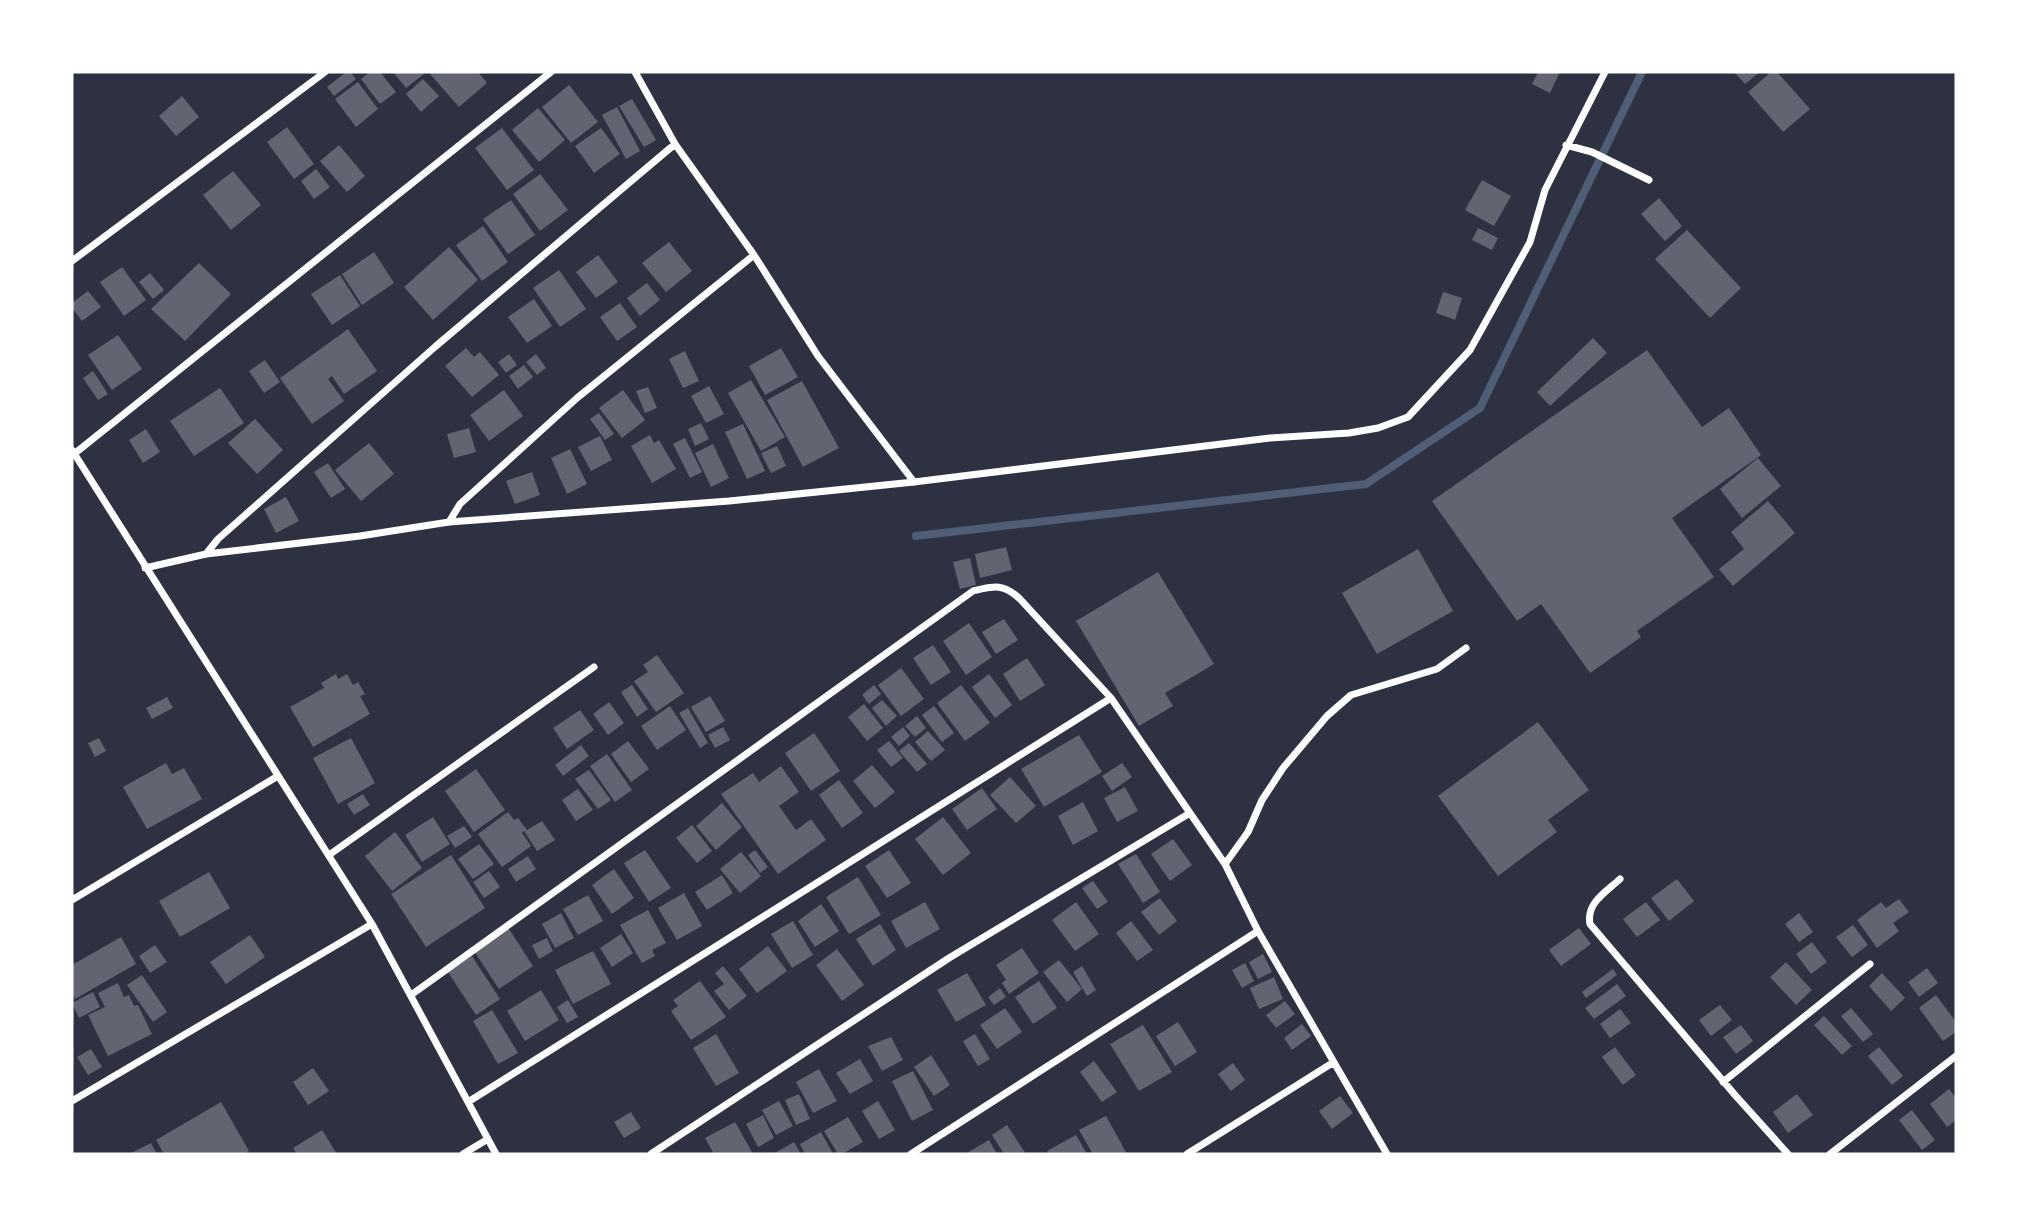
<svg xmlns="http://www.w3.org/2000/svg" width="2028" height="1226" font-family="'Source Sans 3',sans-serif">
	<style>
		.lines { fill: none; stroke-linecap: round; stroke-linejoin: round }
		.stream { stroke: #4f5d75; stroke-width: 8 }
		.building { fill: #626471 }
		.minor { stroke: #fff; stroke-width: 7 }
	</style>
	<rect width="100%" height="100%" fill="#2d3142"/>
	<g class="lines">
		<path class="stream" d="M916,536L1366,484L1480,408L1642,72"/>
	</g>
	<path class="building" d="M346,72H350L356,79L334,96L327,87Z
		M370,72H380L396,92L380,104L361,79Z
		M393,72H423L424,74L406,88Z
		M433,72H478L487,83L459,107L430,74Z
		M1538,72H1554L1559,74L1550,93L1532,84Z
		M1734,72H1760L1745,84Z
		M1771,72H1777L1810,109L1783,132L1748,92Z
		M423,79L439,96L421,112L406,94Z
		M358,82L378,109L356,127L335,99Z
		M569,85L598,122L571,143L542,107Z
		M182,96L199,117L176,136L159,116Z
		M632,99L656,140L644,147L619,106Z
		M617,107L640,151L626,159L602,115Z
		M538,108L565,140L539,162L512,130Z
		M287,127L314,164L294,179L267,142Z
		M502,128L534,170L507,190L475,148Z
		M601,128L620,154L594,173L575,146Z
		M339,145L365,176L347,192L320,161Z
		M316,169L330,187L314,199L301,181Z
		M233,171L261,205L231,230L203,195Z
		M540,174L568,210L540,231L513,194Z
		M1482,180L1511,196L1494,226L1465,210Z
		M1659,198L1682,226L1665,241L1641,214Z
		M511,200L535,235L508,254L483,219Z
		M483,226L508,262L482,281L456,245Z
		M1478,228L1498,238L1492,250L1472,240Z
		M1687,230L1741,288L1710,318L1655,259Z
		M669,242L692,271L666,292L642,263Z
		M449,247L478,280L433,320L404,287Z
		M374,252L394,283L362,305L342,274Z
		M598,255L618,282L596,298L576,272Z
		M199,263L231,294L185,341L151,309Z
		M122,267L146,300L124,316L100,282Z
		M559,270L586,309L560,327L533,288Z
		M150,273L164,290L153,299L139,282Z
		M340,275L360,306L332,325L311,294Z
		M647,283L660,300L640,316L627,298Z
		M88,291L101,307L82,321L72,308V303Z
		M1443,292L1462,298L1455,320L1436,313Z
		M534,299L552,326L527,343L508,317Z
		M620,303L637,327L617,341L600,317Z
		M348,329L377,371L344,394L332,376L328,379L344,401L312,424L280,378Z
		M118,335L142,369L112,390L88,355Z
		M1593,338L1607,353L1550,406L1537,392Z
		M466,348L474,357L480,352L499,375L472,397L445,366Z
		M781,348L798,377L765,395L749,366Z
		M1647,350L1702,427L1729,408L1761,455L1672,518L1714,577L1637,631L1641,637L1590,673L1541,604L1517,621L1432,501Z
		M685,351L699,381L683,388L669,359Z
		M509,354L517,365L506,373L498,362Z
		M536,354L546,368L537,375L526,362Z
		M265,360L280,382L264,393L249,371Z
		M524,365L533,377L518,389L509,376Z
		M93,371L108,394L98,400L83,378Z
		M751,380L785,437L761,451L728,393Z
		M802,381L839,448L803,467L767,400Z
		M709,386L724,414L706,423L691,396Z
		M648,387L657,408L645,413L636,391Z
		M220,388L244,423L194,456L170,421Z
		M504,390L523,416L489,441L470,415Z
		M623,390L645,420L622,438L599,408Z
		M599,413L614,434L605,440L590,419Z
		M255,419L283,450L257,474L228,443Z
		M701,423L709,439L695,446L688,429Z
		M743,424L765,471L747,479L725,432Z
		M469,428L476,452L454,458L447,434Z
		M146,429L160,452L143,463L129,440Z
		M650,435L654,443L659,440L676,469L652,483L631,446Z
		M600,436L612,460L591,471L578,447Z
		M685,438L702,472L690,478L673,444Z
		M369,443L394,474L361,501L335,470Z
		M713,444L729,478L711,487L695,453Z
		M777,446L786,466L771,473L761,453Z
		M570,449L587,484L567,494L551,458Z
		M1758,458L1781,486L1742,518L1720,489Z
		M328,463L345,489L331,498L314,472Z
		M532,472L540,495L515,504L506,481Z
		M286,497L299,521L276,533L264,509Z
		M1768,501L1795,533L1733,586L1719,569L1744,549L1731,532Z
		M1006,547L1012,570L980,578L975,554Z
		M1418,549L1453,611L1377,654L1342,593Z
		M970,558L976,585L960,589L953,562Z
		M1158,572L1214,664L1165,693L1173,706L1139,726L1076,621Z
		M1004,619L1018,640L996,654L982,632Z
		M969,623L992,657L966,675L943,641Z
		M933,645L951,672L931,685L913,658Z
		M657,655L684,693L656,712L634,681L648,672L643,665Z
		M1027,658L1045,685L1020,701L1003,674Z
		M901,668L924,699L901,716L878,685Z
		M336,674L338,679L347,674L353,685L358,682L365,694L360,696L370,714L313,747L290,707L324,688L321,683Z
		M989,674L1012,705L995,718L972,687Z
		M632,685L648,709L637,717L621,692Z
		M874,685L881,694L869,704L862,695Z
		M961,685L990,723L965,741L937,703Z
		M710,696L725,721L706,732L691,707Z
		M167,697L173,708L152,719L146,708Z
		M882,700L897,716L886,726L872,708Z
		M609,702L624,723L608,735L593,714Z
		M864,704L883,728L867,741L848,717Z
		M670,706L686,730L657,750L641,726Z
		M934,706L954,733L942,742L922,715Z
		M688,708L708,743L700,748L679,713Z
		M580,710L594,730L567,749L553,728Z
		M917,716L926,728L915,737L905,726Z
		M1538,722L1589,790L1548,820L1557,832L1498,876L1438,796Z
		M723,727L730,740L715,748L708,735Z
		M903,727L910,736L899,746L891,737Z
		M928,731L945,750L931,761L915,742Z
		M814,733L840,771L811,791L785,753Z
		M1079,735L1102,772L1044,807L1021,769Z
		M99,738L106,751L95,757L88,743Z
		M351,738L375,783L338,804L313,758Z
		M628,741L649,769L631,782L611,754Z
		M889,741L903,758L891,767L877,750Z
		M909,743L927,764L917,772L899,751Z
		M581,745L589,756L563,776L555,765Z
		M607,754L632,790L615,802L590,766Z
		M166,763L172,774L184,768L202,799L147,829L123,787Z
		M1122,763L1132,777L1112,791L1102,776Z
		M872,765L895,792L875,808L853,781Z
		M781,766L799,792L779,806L796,830L811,819L826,840L778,874L721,794L753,773L759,782Z
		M476,769L505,810L474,832L445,791Z
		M589,770L611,800L598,809L575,779Z
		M1010,777L1036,806L1016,823L990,795Z
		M839,780L863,813L842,828L819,795Z
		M1125,787L1138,811L1117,822L1104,798Z
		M982,788L997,809L967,830L952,809Z
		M578,789L593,810L576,821L562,800Z
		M363,794L370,805L354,815L347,804Z
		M1083,802L1098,831L1073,845L1058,816Z
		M722,803L742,827L716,850L696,826Z
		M508,812L514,820L518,818L527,830L542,821L555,840L537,851L524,831L522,833L531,846L502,867L478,834Z
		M433,817L450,844L422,862L405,835Z
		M943,817L971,853L943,875L915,839Z
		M692,825L712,851L697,863L676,838Z
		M464,826L472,837L455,848L447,836Z
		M395,832L422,868L392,891L365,856Z
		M1173,839L1192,865L1170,881L1151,854Z
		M479,844L494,864L473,879L458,859Z
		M645,850L671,888L649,902L624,863Z
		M755,850L768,867L760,873L748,855Z
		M889,850L911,883L887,898L865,866Z
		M741,852L761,876L740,893L720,869Z
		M1136,854L1160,892L1143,903L1118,864Z
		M451,855L485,908L426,947L391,894Z
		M528,856L536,869L516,882L508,869Z
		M614,869L634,898L612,914L592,885Z
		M489,871L500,887L484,898L473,882Z
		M209,872L230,908L180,937L159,901Z
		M722,875L733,893L707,910L695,892Z
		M858,877L881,915L849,934L826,897Z
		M1677,879L1694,901L1669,921L1651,898Z
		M1093,881L1108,902L1097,909L1082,888Z
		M684,893L702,926L677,940L658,908Z
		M588,895L603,921L578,935L563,909Z
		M1160,898L1177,921L1159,935L1141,912Z
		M1899,899L1909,912L1893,923L1899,931L1877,948L1857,920L1881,902L1886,908Z
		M925,902L940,929L906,948L891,921Z
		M1076,902L1099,934L1075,951L1052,920Z
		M1646,902L1660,920L1637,937L1623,919Z
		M821,904L839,931L815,947L798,921Z
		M648,910L666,943L652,950L655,956L642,963L620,925Z
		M561,913L574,938L555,948L542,924Z
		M1799,913L1813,932L1799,942L1785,924Z
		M793,921L813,955L792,968L771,934Z
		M1131,921L1153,950L1137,961L1116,933Z
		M880,924L896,950L873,966L856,939Z
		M1853,925L1868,945L1852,957L1836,937Z
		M1579,928L1591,944L1561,966L1549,950Z
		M509,929L533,966L499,989L474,951Z
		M621,934L633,953L612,967L600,948Z
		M250,935L265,957L226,984L210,962Z
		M121,937L136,964L75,999L72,994V965Z
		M547,938L553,951L539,959L532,945Z
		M1812,942L1827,962L1811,974L1796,954Z
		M155,945L167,962L150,973L139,956Z
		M768,946L787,971L757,993L739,969Z
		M1022,948L1039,973L1009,994L1002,983L1006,980L996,965Z
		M837,949L864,985L842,1001L816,965Z
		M593,951L611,984L573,1004L555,970Z
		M1263,954L1272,972L1258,979L1249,962Z
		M472,956L500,999L476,1015L448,972Z
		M1059,960L1082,989L1067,1002L1043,972Z
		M1786,962L1812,990L1796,1005L1770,977Z
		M1245,963L1254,981L1242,988L1232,970Z
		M723,966L747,996L729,1010L714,991L724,984L715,973Z
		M1082,966L1096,990L1087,996L1073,972Z
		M1927,968L1938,983L1919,997L1908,982Z
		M1613,969L1617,975L1586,998L1582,992Z
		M967,973L986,1005L956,1022L937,990Z
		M1882,973L1905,998L1891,1011L1869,986Z
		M142,975L167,1012L153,1022L127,985Z
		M1274,977L1283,999L1259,1009L1250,988Z
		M700,981L726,1017L691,1040L671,1011L678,1006L673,1000Z
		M1039,981L1057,1008L1033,1024L1015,997Z
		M118,983L124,997L129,995L134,1006L138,1005L152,1034L108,1056L88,1015L105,1007L98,993Z
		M1617,984L1626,996L1594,1019L1585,1008Z
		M1000,988L1006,997L994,1005L988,997Z
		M541,990L559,1020L525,1041L507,1011Z
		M93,992L100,1007L79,1018L72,1003Z
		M1936,995L1956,1022V1032L1943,1041L1919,1008Z
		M568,1000L578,1017L567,1023L557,1007Z
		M1285,1001L1295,1014L1276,1028L1266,1015Z
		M1720,1005L1732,1020L1711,1036L1699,1020Z
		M1005,1008L1022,1032L997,1049L980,1025Z
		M1851,1008L1873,1034L1863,1042L1841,1016Z
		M1620,1009L1631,1023L1610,1038L1600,1024Z
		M492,1010L518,1053L498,1064L473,1021Z
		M1824,1016L1852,1046L1842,1055L1814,1025Z
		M1178,1022L1197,1052L1175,1066L1156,1036Z
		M1302,1024L1311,1036L1292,1050L1284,1038Z
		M1143,1025L1172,1072L1139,1091L1110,1044Z
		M1741,1025L1753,1041L1736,1054L1723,1037Z
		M716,1034L739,1073L716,1086L693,1048Z
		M975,1034L990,1059L978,1066L963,1041Z
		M891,1037L903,1060L882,1071L868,1046Z
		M1615,1047L1636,1075L1623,1085L1602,1057Z
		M1879,1047L1903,1076L1892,1085L1868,1056Z
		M91,1049L102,1067L88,1075L77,1057Z
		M931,1055L950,1085L934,1096L914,1067Z
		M860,1059L873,1081L850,1094L836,1073Z
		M1094,1061L1117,1092L1102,1102L1080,1072Z
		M1233,1063L1245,1080L1231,1091L1218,1074Z
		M313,1068L329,1091L308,1105L293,1082Z
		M819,1069L837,1101L813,1113L796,1082Z
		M913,1071L933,1110L912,1121L892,1081Z
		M1949,1089L1956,1098V1120L1947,1127L1930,1104Z
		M799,1094L810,1119L796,1125L785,1100Z
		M1797,1094L1813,1115L1788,1133L1773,1112Z
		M1340,1096L1353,1113L1332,1129L1319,1111Z
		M779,1101L793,1126L776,1135L762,1110Z
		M878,1101L895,1130L879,1139L862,1111Z
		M221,1102L249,1151L244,1154H164L156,1140Z
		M1912,1110L1935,1140L1922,1150L1899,1120Z
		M631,1112L641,1128L624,1138L614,1122Z
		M763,1115L774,1138L758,1147L746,1124Z
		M1106,1116L1127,1154H1093L1079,1130Z
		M848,1117L863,1142L842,1154H838L824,1131Z
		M735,1122L753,1154H714L705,1138Z
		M1007,1125L1026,1154H1004L992,1135Z
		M322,1130L337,1154H297L293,1148Z
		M821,1132L833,1154H805L800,1144Z
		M1076,1135L1087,1154H1049L1047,1151Z
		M989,1140L997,1154H965Z
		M794,1142L801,1154H773Z
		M151,1143L157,1154H129Z"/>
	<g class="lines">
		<path class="minor" d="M635,72L675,144L754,255L818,356L914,482
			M1566,145L1592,152L1649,180
			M72,261L325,72
			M72,450L372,924L496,1154
			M74,454L551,72
			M449,522L460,504L577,398L754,255
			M206,554L218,539L436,346L675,144
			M145,568L206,554L360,536L449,522L729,501L914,482L1270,438L1349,433L1378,428L1408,417L1470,350L1530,242L1545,190L1605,72
			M329,855L594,667
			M1225,864L1248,832L1262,800L1283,768L1327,716L1351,695L1437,669L1466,648
			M1620,879C1606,892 1586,903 1590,924L1735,1095L1788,1154
			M72,900L278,776
			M411,995L973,591C994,586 1003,583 1020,599L1111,698L1225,864L1258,931L1387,1154
			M1723,1082L1870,964
			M72,1101L372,924
			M468,1102L1111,698
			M463,1154L488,1139
			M651,1154L949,958L1190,813
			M911,1154L1258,931
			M1187,1154L1334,1062
			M1830,1154L1956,1056"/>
	</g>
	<rect width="2028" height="1226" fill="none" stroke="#ffffff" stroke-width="147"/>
</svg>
